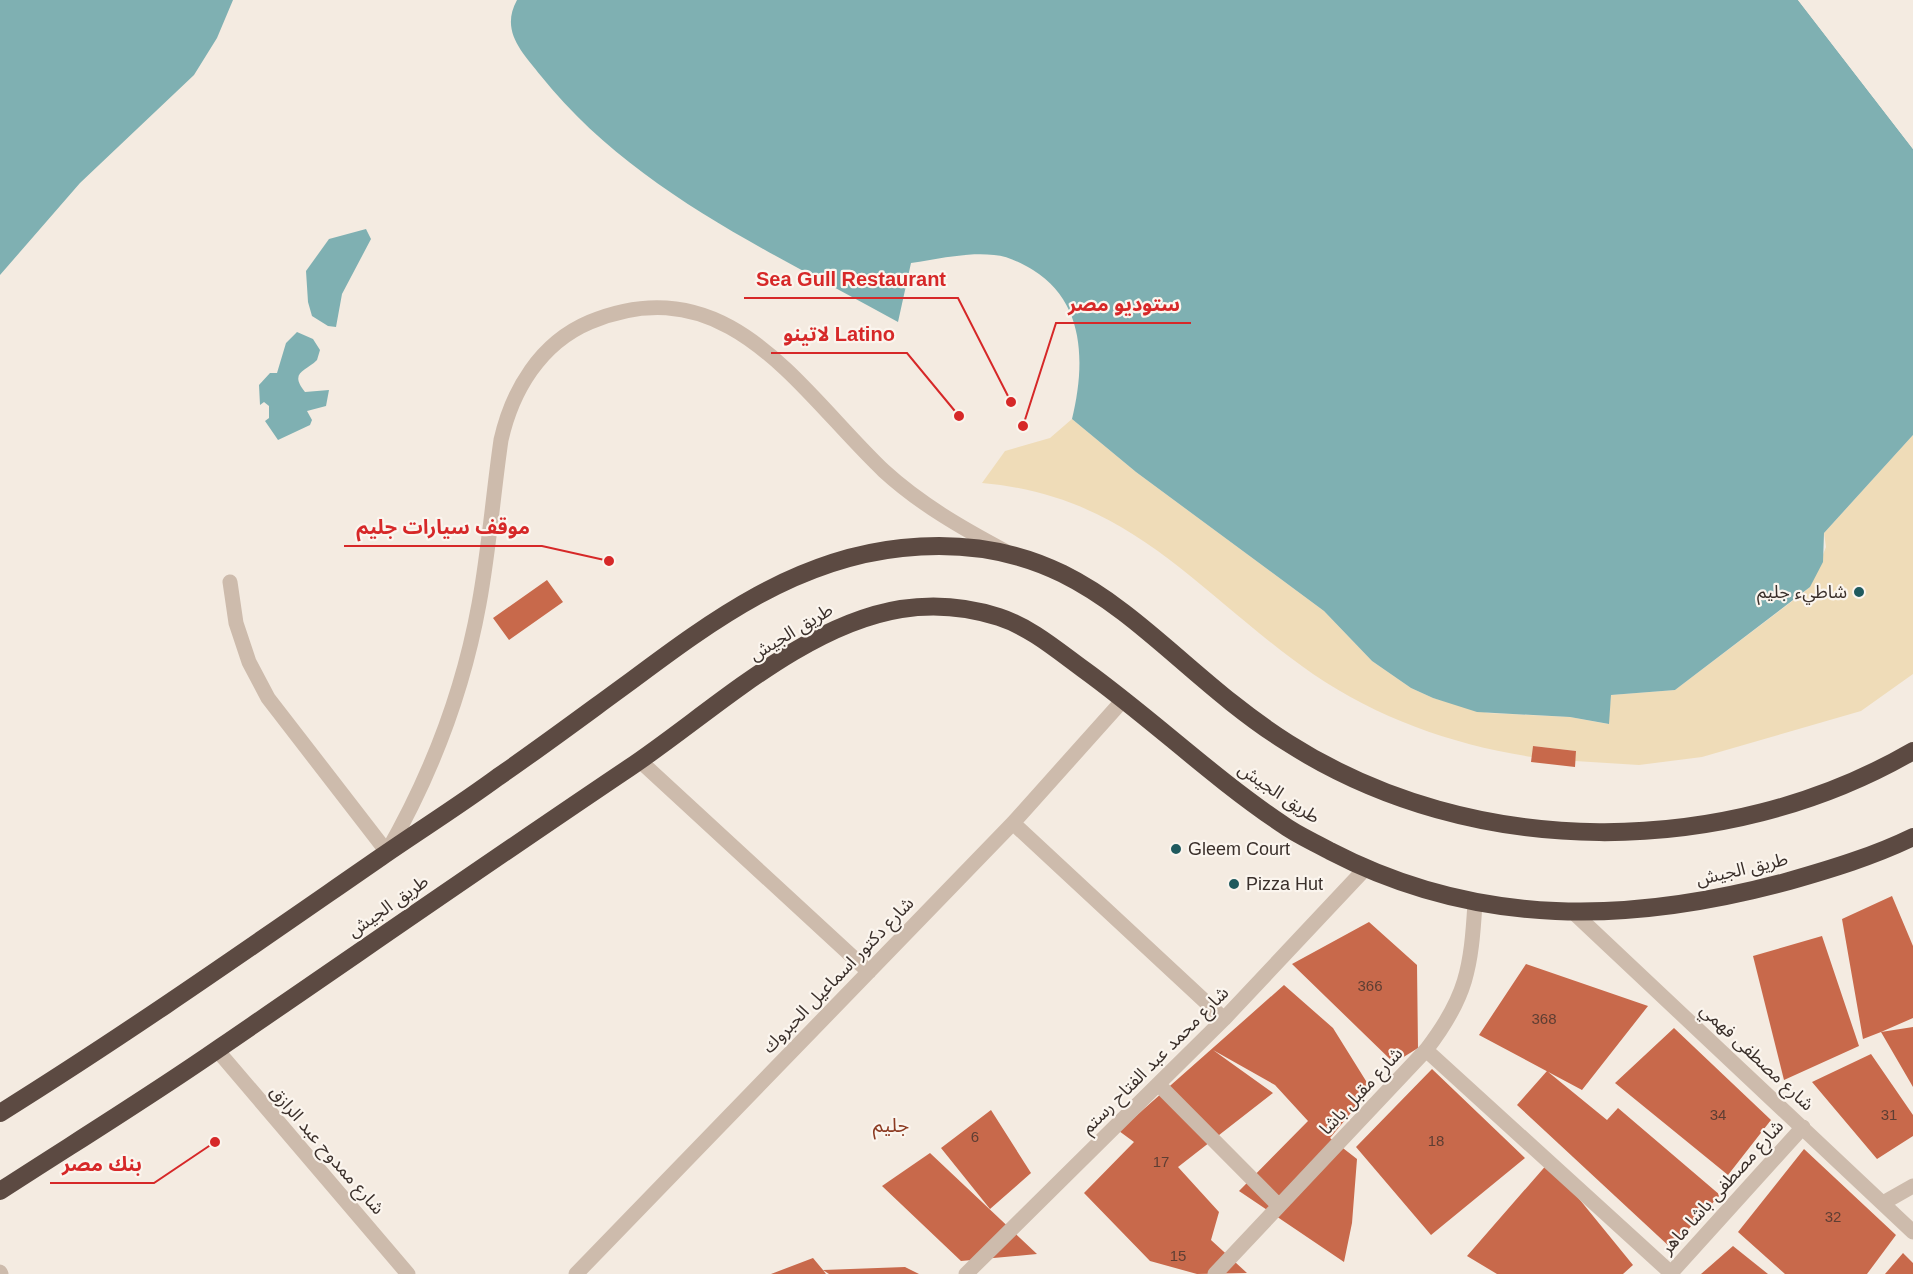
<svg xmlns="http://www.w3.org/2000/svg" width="1913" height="1274" font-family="Helvetica,'Noto Sans Arabic',sans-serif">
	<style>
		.sand { fill: #efdcb8 }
		.water { fill: #7fb0b2 }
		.pier { fill: #f4ebe1 }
		.building { fill: #c8694b }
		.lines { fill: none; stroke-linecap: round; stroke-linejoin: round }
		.minor { stroke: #cdbbac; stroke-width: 15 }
		.highway { stroke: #5c4a42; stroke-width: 18 }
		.poi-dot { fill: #1f5a5e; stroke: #fbf5ee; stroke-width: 2 }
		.labels { text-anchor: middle; stroke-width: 4.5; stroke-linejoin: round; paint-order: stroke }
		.number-label { font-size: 15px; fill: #5e3e33 }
		.poi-label { font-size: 18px; fill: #3b302b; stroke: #fbf5ee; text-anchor: start }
		.street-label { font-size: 18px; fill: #3b302b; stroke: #fbf5ee }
		.neighbourhood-label { font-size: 20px; fill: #8c3b22; stroke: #fbf5ee }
		.leader { fill: none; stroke: #d62828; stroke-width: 2 }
		.callout-dot { fill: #d62828; stroke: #fbf5ee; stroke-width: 2 }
		.callout-label { font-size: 20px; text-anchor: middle; font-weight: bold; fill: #d62828; stroke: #fbf5ee; stroke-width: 4.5; stroke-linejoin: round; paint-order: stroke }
	</style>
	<rect width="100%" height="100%" fill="#f4ebe1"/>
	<path class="sand" d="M1072,419L1136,472L1324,611L1372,661L1411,688L1433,698L1488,713L1570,717L1608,724L1611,695L1675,690L1799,596L1810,587L1826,547L1824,533L1913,435V674L1861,711L1702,757L1639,765L1575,761L1576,751L1533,746L1532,757C1454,745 1379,719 1313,674C1198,594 1133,496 982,483L1005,451L1050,438Z"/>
	<path class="water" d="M0,0H233L217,38L194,75L80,183L0,275Z
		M517,0H1798L1913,149V435L1824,533L1823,562L1810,587L1675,690L1611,695L1609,724L1570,717L1477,712L1433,698L1411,688L1372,661L1324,611L1136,472L1072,419C1085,365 1086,303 1033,270C1021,263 1008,256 994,255C967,252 939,259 911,263L898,322C772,252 633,191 541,76C522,52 500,31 517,0Z
		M366,229L371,239L342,294L336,327L328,326L312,316L308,302L306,271L329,239Z
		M297,332L313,339L320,350L317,360C305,372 289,372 305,392L329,390L326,406L307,411L312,420L310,425L278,440L265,421L269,418V406L264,402L260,405L259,385L270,373H277L286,343Z"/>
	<path class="pier" d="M1798,0H1802L1913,144V149Z"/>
	<path class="building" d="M547,580L563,602L509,640L493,618Z
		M1533,746L1576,751L1575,767L1531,762Z
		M1892,896L1913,946V1018L1881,1032L1913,1027V1087L1881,1032L1863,1039L1842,919Z
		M1369,922L1417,965L1418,1048L1394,1063L1292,964Z
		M1822,936L1859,1046L1784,1080L1753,956Z
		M1526,964L1648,1006L1582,1090L1479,1035Z
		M1284,985L1333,1028L1371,1089L1330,1138L1357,1159L1352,1223L1344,1262L1239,1191L1308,1121L1275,1085L1213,1050L1273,1093L1178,1167L1219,1212L1211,1240L1247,1273L1197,1274L1150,1261L1084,1193L1134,1142L1119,1131Z
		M1674,1028L1771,1120L1728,1175L1615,1083Z
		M1871,1054L1913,1115V1136L1877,1159L1812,1082Z
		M1432,1069L1525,1158L1431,1235L1356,1147Z
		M1547,1071L1607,1120L1618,1108L1720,1195L1671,1248L1517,1105Z
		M991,1110L1031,1173L990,1209L941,1148Z
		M1804,1149L1896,1235L1867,1274H1785L1738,1232Z
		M930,1153L1037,1254L961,1261L882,1186Z
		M1549,1162L1633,1265L1623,1274H1497L1467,1256Z
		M1733,1246L1768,1274H1701Z
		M1903,1253L1913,1263V1274H1885Z
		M813,1258L823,1270L905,1267L919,1274H829L823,1270L826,1274H771Z"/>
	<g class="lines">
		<path class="minor" d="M230,582L236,623L249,662L268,698L387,852C431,775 463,692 479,604C489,550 493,495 501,440C512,391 540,343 590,322C728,265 798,389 884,471C920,504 962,528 1005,551
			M640,761L869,972
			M1013,823L1224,1019
			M1574,913L1913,1232
			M217,1050L408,1274
			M1426,1050L1671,1273
			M1159,1085L1279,1206
			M1883,1203L1913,1186
			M0,1272L1,1274
			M576,1274L1013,823L1124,699
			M966,1274L1224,1019L1365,869
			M1215,1274L1426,1050C1467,997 1471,968 1475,903
			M1670,1274L1803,1127"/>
		<path class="highway" d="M0,1113C130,1032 255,944 381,857C420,830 460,805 498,777C543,746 587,713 631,681C714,619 796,559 902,548C1091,528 1150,656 1288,743C1473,861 1725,860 1913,751
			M0,1191C74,1143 149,1097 221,1047C357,954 492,860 629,768C711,713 802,625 901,609C933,604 968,607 999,617C1030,627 1057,650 1083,669C1151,718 1212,777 1282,824C1297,835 1314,842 1330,851C1478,928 1631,924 1789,881C1831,869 1874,856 1913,837"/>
	</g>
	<g class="poi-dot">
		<circle cx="1859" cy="592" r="6"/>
		<circle cx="1176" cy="849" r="6"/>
		<circle cx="1234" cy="884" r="6"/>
	</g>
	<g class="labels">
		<g class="number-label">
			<text x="1370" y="991">366</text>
			<text x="1544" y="1024">368</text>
			<text x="1718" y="1120">34</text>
			<text x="1889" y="1120">31</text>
			<text x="975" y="1142">6</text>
			<text x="1436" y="1146">18</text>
			<text x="1161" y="1167">17</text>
			<text x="1833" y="1222">32</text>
			<text x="1178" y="1261">15</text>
		</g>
		<g class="poi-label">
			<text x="1847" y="598" text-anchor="end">شاطيء جليم</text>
			<text x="1188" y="855">Gleem Court</text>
			<text x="1246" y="890">Pizza Hut</text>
		</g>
		<g class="street-label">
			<text transform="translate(791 632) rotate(-31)" y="6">طريق الجيش</text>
			<text transform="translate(1279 793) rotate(34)" y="6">طريق الجيش</text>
			<text transform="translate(1742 869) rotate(-13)" y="6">طريق الجيش</text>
			<text transform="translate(388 906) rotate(-35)" y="6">طريق الجيش</text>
			<text transform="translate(838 975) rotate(-46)" y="6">شارع دكتور اسماعيل الحبروك</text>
			<text transform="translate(1757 1057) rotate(43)" y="6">شارع مصطفى فهمي</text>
			<text transform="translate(1155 1060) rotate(-45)" y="6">شارع محمد عبد الفتاح رستم</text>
			<text transform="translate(1361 1091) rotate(-47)" y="6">شارع مقبل باشا</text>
			<text transform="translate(327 1150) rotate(49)" y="6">شارع ممدوح عبد الرازق</text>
			<text transform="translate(1722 1187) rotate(-48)" y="6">شارع مصطفى باشا ماهر</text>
		</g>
		<g class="neighbourhood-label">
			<text x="891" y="1132">جليم</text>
		</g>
	</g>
	<path class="leader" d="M1011 402L958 298H744M1023 426L1056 323H1191M959 416L907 353H771M609 561L542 546H344M215 1142L154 1183H50"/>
	<g class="callout-dot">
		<circle cx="1011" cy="402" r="6"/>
		<circle cx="1023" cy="426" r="6"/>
		<circle cx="959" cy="416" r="6"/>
		<circle cx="609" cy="561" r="6"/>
		<circle cx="215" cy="1142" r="6"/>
	</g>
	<g class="callout-label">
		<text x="851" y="286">Sea Gull Restaurant</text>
		<text x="1124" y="311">ستوديو مصر</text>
		<text x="839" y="341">لاتينو Latino</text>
		<text x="443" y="534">موقف سيارات جليم</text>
		<text x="102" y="1171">بنك مصر</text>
	</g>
</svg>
